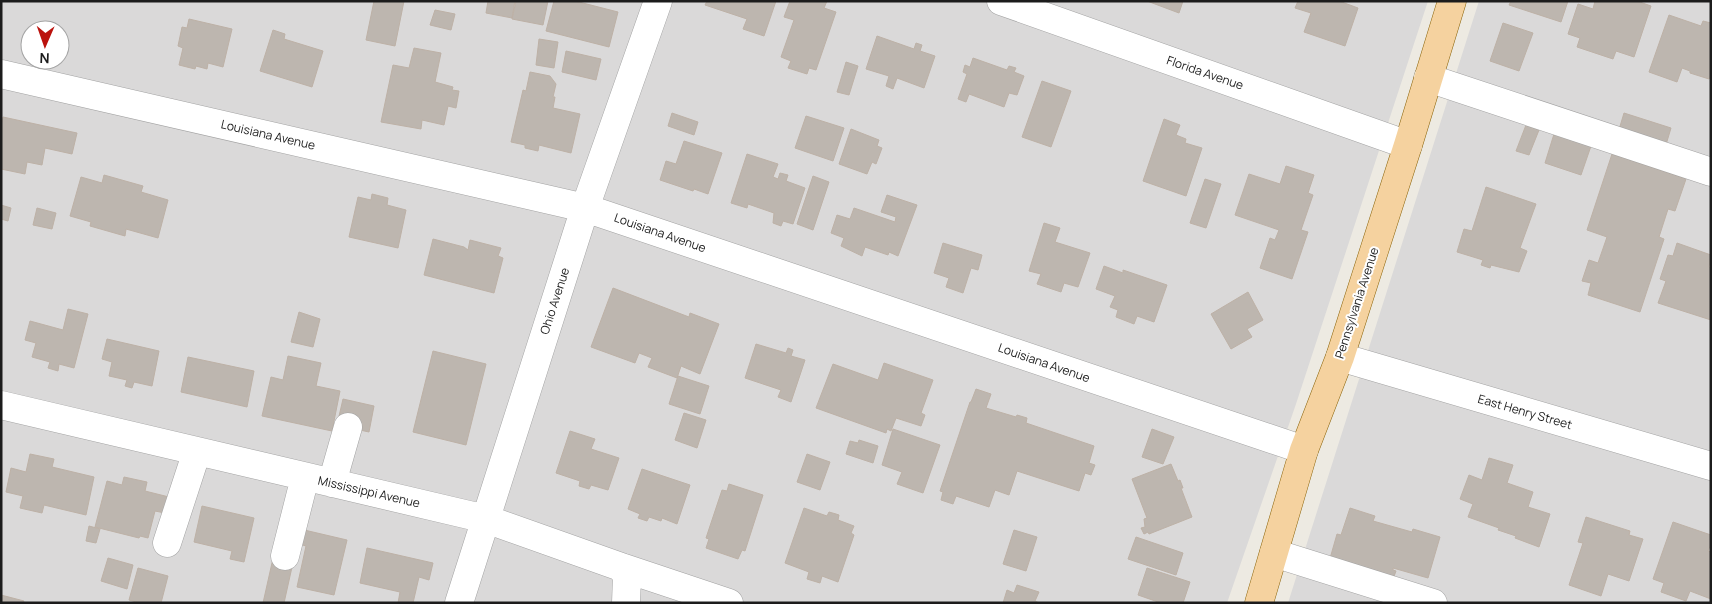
<svg xmlns="http://www.w3.org/2000/svg" width="1712" height="604" font-family="Manrope,sans-serif">
	<style>
		.residential { fill: #dad9d9; fill-rule: evenodd }
		.building { fill: #bdb6af; stroke: #bdb1a6 }
		.lines { fill: none; stroke-linecap: round; stroke-linejoin: round }
		.minor-casing { stroke: #a3a3a3; stroke-width: 29 }
		.major-casing { stroke: #8b640a; stroke-width: 29 }
		.minor { stroke: #fff; stroke-width: 28 }
		.major { stroke: #f5d29f; stroke-width: 28 }
		.labels { text-anchor: middle; stroke-width: 4; stroke-linejoin: round; paint-order: stroke }
		.street-label { font-size: 12px; fill: #1c1c1c; stroke: #fff }
	</style>
	<rect width="100%" height="100%" fill="#edeae2"/>
	<path class="residential" d="M1,1H1428L1296,404L1227,603H1ZM30,30H60V60H30Z
		M1479,1H1711V603H1288Z"/>
	<path class="building" d="M374,1H404L395,46L366,40Z
		M488,1H515L512,18L486,13Z
		M516,1H548L543,25L512,19Z
		M554,1H575L618,12L609,47L546,31Z
		M707,1H776L764,36L743,29L747,19L705,5Z
		M790,1H827L824,8L836,12L816,70L809,68L807,74L788,68L791,61L781,57L794,20L784,17Z
		M1147,1H1183L1179,13Z
		M1298,1H1339L1358,8L1345,46L1304,32L1311,13L1295,8Z
		M1511,1H1568L1561,22L1509,5Z
		M1595,1H1637L1651,6L1634,57L1616,51L1613,59L1577,47L1580,38L1568,34L1578,4L1593,9Z
		M435,10L455,14L451,30L430,25Z
		M1669,15L1701,26L1703,21L1711,23V75L1709,79L1690,73V71L1682,68L1677,82L1649,72Z
		M189,19L232,29L223,67L208,63L207,69L196,66L195,69L179,65L183,48L178,46L182,27L187,28Z
		M1503,23L1533,33L1519,71L1490,61Z
		M273,30L285,34L284,39L323,51L312,87L260,71Z
		M877,36L914,49L916,43L922,45L920,51L935,56L924,88L897,78L893,89L886,86L889,76L866,69Z
		M539,39L558,42L554,68L536,65Z
		M414,48L441,53L435,82L453,87L452,90L459,91L456,108L448,106L444,125L422,120L421,129L381,122L393,65L409,68Z
		M566,51L601,59L596,80L562,72Z
		M973,58L1007,70L1009,66L1016,68L1014,72L1024,76L1017,95L1009,93L1004,107L969,94L966,102L958,99L967,74L963,72L965,65L970,67Z
		M846,62L858,66L849,95L837,92Z
		M530,72L550,76L556,84L553,97H555L553,108L580,114L571,153L539,145L538,151L525,148V145L511,142L523,90L526,91Z
		M1042,81L1071,91L1051,147L1022,137Z
		M672,113L698,122L694,135L668,126Z
		M1624,113L1671,128L1665,148L1618,133Z
		M806,116L844,128L833,161L795,148Z
		M3,117L77,133L72,154L45,148L42,165L27,162L25,174L1,169V126Z
		M1164,119L1180,125L1176,135L1186,139L1185,143L1202,148L1186,196L1143,181Z
		M1526,125L1539,130L1529,155L1516,151Z
		M851,129L879,140L877,146L882,148L876,164L872,162L867,174L839,164Z
		M1554,134L1591,146L1581,175L1545,163Z
		M684,141L722,153L708,194L694,189L693,191L660,180L666,161L676,164Z
		M747,154L778,164L773,177L778,179L780,173L788,175L786,181L805,188L793,224L783,221L781,226L773,223L774,213L748,204L747,208L731,203Z
		M1612,154L1686,179L1675,211L1668,209L1659,237L1664,239L1640,312L1588,295L1591,283L1582,281L1589,260L1598,263L1607,237L1587,230Z
		M1286,166L1314,175L1308,193L1313,195L1301,230L1308,232L1292,279L1260,268L1270,238L1275,240L1279,230L1235,215L1249,174L1280,184Z
		M104,175L143,186L141,192L168,200L158,238L126,229L125,236L90,226L91,222L70,216L81,177L102,183Z
		M813,176L829,182L813,230L797,224Z
		M1205,179L1221,184L1206,228L1190,223Z
		M1486,187L1536,204L1520,248L1527,251L1519,272L1491,265L1490,268L1481,265L1483,260L1457,252L1464,229L1472,231Z
		M372,194L388,198L387,205L406,210L398,248L349,237L358,197L371,200Z
		M887,195L917,205L898,256L889,252L888,255L865,247L862,256L841,246L844,238L831,233L837,215L850,219L854,208L895,222L896,217L881,212Z
		M1,205L11,208L8,221L1,219Z
		M37,208L56,213L52,229L33,225Z
		M1044,223L1060,228L1055,242L1090,253L1078,287L1064,283L1061,292L1037,284L1041,274L1029,271Z
		M433,239L464,247L468,250L470,240L501,248L498,256L503,258L494,293L424,275Z
		M943,243L982,255L978,270L971,268L963,293L946,287L949,278L934,273Z
		M1677,243L1711,255L1709,267L1711,268V320L1658,303L1666,281L1660,279L1668,255L1673,256Z
		M1104,266L1123,273V270L1167,285L1154,322L1137,316L1134,324L1116,317L1118,310L1110,307L1115,296L1096,289Z
		M613,288L689,317L690,313L719,324L700,374L681,366L677,378L648,367L652,358L639,353L635,363L591,347Z
		M1248,292L1263,320L1247,329L1252,337L1231,349L1211,314Z
		M68,309L88,314L74,368L59,364L58,371L48,368L50,362L32,357L36,343L25,340L30,321L63,330Z
		M299,312L320,319L313,347L291,342Z
		M107,339L159,351L152,386L134,382L132,388L125,386L127,380L109,376L112,362L102,359Z
		M756,344L786,353L788,348L793,350L791,356L805,360L791,402L778,397L781,390L745,378Z
		M433,351L486,364L466,445L413,432Z
		M288,356L321,363L316,386L340,391L332,431L262,416L271,377L283,380Z
		M188,357L254,371L247,407L181,392Z
		M884,363L933,380L921,413L925,415L921,426L896,418L891,431L887,429L886,433L816,408L833,364L878,380Z
		M678,376L709,386L700,414L669,404Z
		M976,389L991,394L986,408L1016,417L1017,415L1027,418L1026,423L1094,446L1089,463L1095,465L1091,475L1085,473L1079,491L1017,471L1009,495L995,490L989,507L956,496L953,504L941,500L943,492L940,491L970,402H971Z
		M343,399L374,406L369,432L337,425Z
		M684,413L706,420L697,448L675,440Z
		M893,429L940,445L923,493L897,484L902,472L882,465Z
		M1152,429L1174,437L1163,464L1142,457Z
		M570,431L595,439L591,449L619,458L608,490L591,485L589,489L579,486L580,481L556,473Z
		M859,440L878,446L873,463L846,454L850,441L858,443Z
		M30,454L54,459L52,467L94,477L86,515L44,505L42,513L20,508L23,496L6,492L11,468L26,472Z
		M807,454L830,462L820,490L797,482Z
		M1489,458L1513,465L1507,483L1533,492L1528,507L1550,514L1539,547L1515,538L1516,536L1498,530L1499,528L1468,517L1473,504L1460,499L1469,475L1482,480Z
		M1171,464L1178,481L1180,480L1183,488H1181L1192,517L1149,534L1148,532L1144,534L1141,528L1145,527L1144,519L1147,518L1132,479Z
		M642,469L690,485L677,524L662,518L661,521L649,517L647,521L638,518L640,514L628,509Z
		M124,477L147,482L145,491L169,497L165,513L155,511L148,538L140,536L139,538L95,527L107,481L122,485Z
		M729,484L763,495L745,551L742,550L738,559L706,548L709,539L706,538L722,490L727,491Z
		M202,506L254,518L244,562L230,559L232,551L194,542Z
		M804,508L827,516L829,512L836,514L839,515L838,520L854,526L851,533L854,535L838,582L822,576L820,583L807,579L809,572L785,563Z
		M1350,508L1375,516L1373,521L1412,532L1413,529L1440,537L1428,578L1393,568V570L1396,571L1393,579L1329,562L1337,534L1341,535Z
		M1586,517L1630,531L1629,535L1643,539L1629,581L1608,574L1601,596L1569,585L1583,543L1578,542Z
		M1673,522L1711,535V544L1708,551L1711,552V599L1690,591L1686,601L1661,592L1664,583L1653,579Z
		M89,526L100,529L96,543L86,541Z
		M300,529L347,540L334,595L297,587L306,546L296,543Z
		M1014,530L1037,537L1026,571L1003,564Z
		M1136,537L1183,553L1176,575L1128,559Z
		M367,548L433,563L429,580L419,577L413,603H398L400,592L360,583Z
		M274,554L294,558L284,603H263Z
		M108,558L133,565L127,589L101,581Z
		M138,568L168,576L161,603H140L129,600Z
		M1147,568L1190,582L1183,603H1161L1138,595Z
		M1017,585L1039,592L1035,601L1039,603H1003L1007,590L1014,593Z
		M1,595L24,601L23,603H1Z"/>
	<g class="lines">
		<defs>
			<path id="minor" d="M1001,1L1408,145
				M1,74L585,208L1304,450
				M1428,78L1711,172
				M1340,357L1711,466
				M1,405L486,519L621,567L729,603
				M332,483L348,427
				M167,543L197,451
				M1274,553L1433,603
				M285,556L305,477
				M621,567L627,576L626,603
				M459,603L585,208L658,1"/>
			<path id="major" d="M1259,603L1304,450L1340,357L1408,145L1452,1"/>
		</defs>
		<use href="#minor" class="minor-casing"/>
		<use href="#major" class="major-casing"/>
		<use href="#minor" class="minor"/>
		<use href="#major" class="major"/>
	</g>
	<g class="labels">
		<g class="street-label">
			<text transform="translate(1205 73) rotate(19)" y="4">Florida Avenue</text>
			<text transform="translate(268 135) rotate(13)" y="4">Louisiana Avenue</text>
			<text transform="translate(660 233) rotate(19)" y="4">Louisiana Avenue</text>
			<text transform="translate(555 301) rotate(-72)" y="4">Ohio Avenue</text>
			<text transform="translate(1357 303) rotate(-72)" y="4">Pennsylvania Avenue</text>
			<text transform="translate(1044 363) rotate(19)" y="4">Louisiana Avenue</text>
			<text transform="translate(1525 412) rotate(16)" y="4">East Henry Street</text>
			<text transform="translate(369 492) rotate(13)" y="4">Mississippi Avenue</text>
		</g>
	</g>
	<rect width="1712" height="604" fill="none" stroke="#1c1c1c" stroke-width="5"/>
	<g transform="translate(45 45) rotate(182)"><circle r="24" fill="#ffffff" stroke="#a4a4a4"/>
	<path d="M0-4L9 19L0 12L-9 19Z" fill="#bb120d"/>
	<text y="-8" font-size="14" font-weight="bold" text-anchor="middle" fill="#1c1c1c">N</text>
	</g>
</svg>
